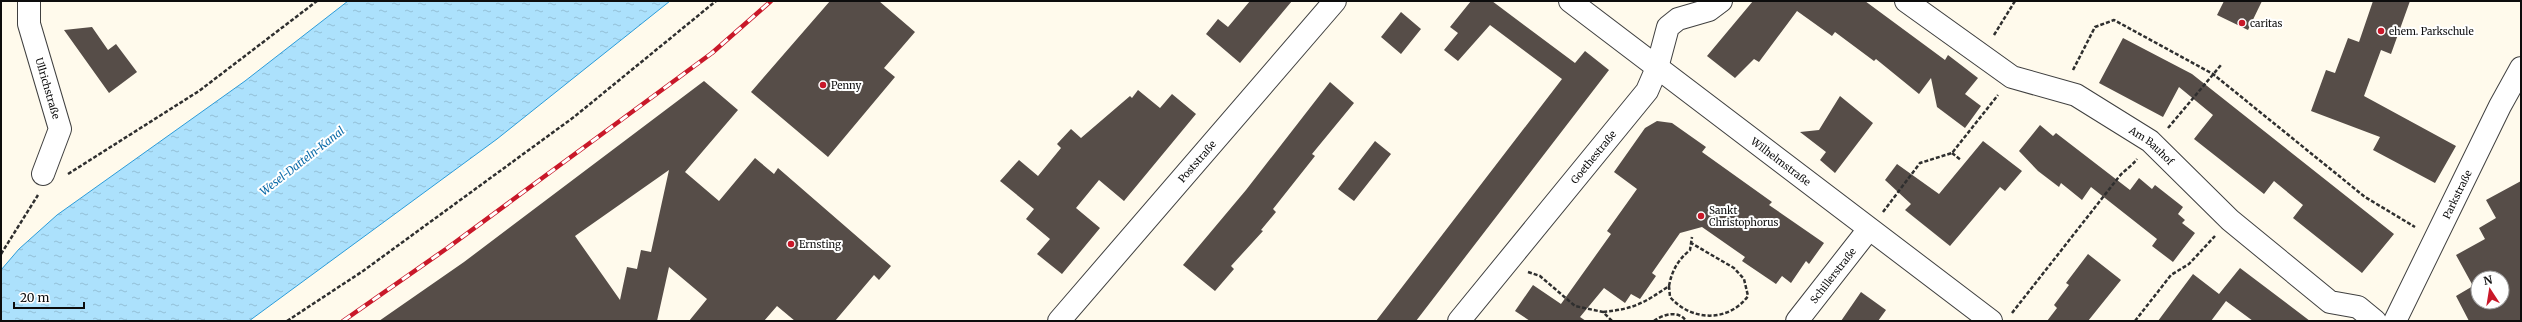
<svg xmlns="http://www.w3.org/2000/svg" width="2522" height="322" font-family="Merriweather,serif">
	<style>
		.water { fill: url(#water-ripples); stroke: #2c9cd9 }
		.building { fill: #564d48; fill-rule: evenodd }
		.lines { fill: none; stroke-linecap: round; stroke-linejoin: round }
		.street-casing { stroke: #404040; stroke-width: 24 }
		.path { stroke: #2f2f2f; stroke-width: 2.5; stroke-dasharray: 4 2; stroke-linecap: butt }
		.street { stroke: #fff; stroke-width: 22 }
		.rail-casing { stroke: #c91829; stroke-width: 4.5 }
		.rail { stroke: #fff; stroke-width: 3; stroke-dasharray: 9; stroke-linecap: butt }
		.poi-dot { fill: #c91829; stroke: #fff; stroke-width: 1.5 }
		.labels { text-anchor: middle; stroke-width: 4; stroke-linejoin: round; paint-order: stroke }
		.poi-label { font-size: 10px; fill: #0d0d0d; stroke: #fff; text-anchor: start }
		.street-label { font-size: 10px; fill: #0d0d0d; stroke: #fff }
		.water-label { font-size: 11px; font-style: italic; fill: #0b6ba9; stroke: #fff }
	</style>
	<defs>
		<pattern id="water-ripples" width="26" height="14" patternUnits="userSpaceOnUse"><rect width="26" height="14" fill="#ace1fc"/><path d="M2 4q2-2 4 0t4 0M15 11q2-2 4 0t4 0" fill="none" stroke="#93c0d7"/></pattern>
	</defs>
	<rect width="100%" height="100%" fill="#fffaec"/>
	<path class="water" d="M348,1H670L497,139L249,321H1V270L19,249L57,215L245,81Z"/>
	<path class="building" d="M830,1H879L915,32L884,68L895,77L828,157L751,92Z
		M1250,1H1292L1240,63L1206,34L1218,19L1228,27Z
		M1471,1H1492L1575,63L1585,51L1609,70L1416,321H1376L1562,79L1490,25L1458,61L1444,50L1458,33L1450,27Z
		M1753,1H1865L1945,60L1948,55L1978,78L1965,94L1981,106L1965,128L1937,107L1931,78L1919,94L1876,59L1874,61L1835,32L1832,36L1797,11L1759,62L1754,59L1735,78L1707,56Z
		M2224,1H2262L2248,30L2217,15Z
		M2373,1H2410L2391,54L2381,50L2364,96L2456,146L2435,183L2373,150L2380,137L2311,111L2326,70L2335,73L2348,38L2359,42Z
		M1401,12L1421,29L1401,54L1381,37Z
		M92,27L108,50L116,44L137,72L109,93L64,30Z
		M2123,38L2192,74L2394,234L2362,273L2293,218L2303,205L2274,181L2264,194L2194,139L2213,115L2179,87L2163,117L2099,83Z
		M704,81L738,110L685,172L719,201L755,158L774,174L778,168L891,266L879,280L874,275L835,321H795L777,306L764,321H689L707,299L669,267L657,321H379L464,262ZM669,170L651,252L641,250L637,269L627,267L620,300L575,236Z
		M1330,82L1354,103L1312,154L1315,156L1273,209L1276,212L1261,230L1263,231L1231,266L1234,269L1215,291L1183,265L1246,190Z
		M1138,90L1160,108L1172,94L1196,114L1124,201L1099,180L1076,208L1100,228L1062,274L1037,254L1050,239L1026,219L1034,209L1000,181L1019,160L1038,176L1061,148L1057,144L1071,129L1081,138L1130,96L1132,98Z
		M1840,96L1873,123L1835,173L1820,160L1826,152L1800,132L1819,130Z
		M1657,121L1672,123L1706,147L1702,152L1772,202L1769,205L1824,243L1809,264L1806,261L1791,283L1782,276L1776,284L1742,261L1745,257L1702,227L1680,233L1652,273L1656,276L1640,299L1631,294L1625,303L1604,288L1580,317L1586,321H1530L1515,311L1533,285L1561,304L1611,234L1607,231L1637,189L1614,172L1645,128Z
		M2040,125L2053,136L2056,133L2130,190L2139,178L2152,189L2155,185L2183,207L2178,214L2185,220L2182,223L2195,233L2173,262L2152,246L2157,239L2091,187L2082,200L2061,183L2059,187L2038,171L2019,151Z
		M1375,141L1391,154L1354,201L1338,189Z
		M1983,141L2022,171L2005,191L2000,187L1950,246L1905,210L1911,204L1885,180L1897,164L1939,194Z
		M2521,181V321H2469L2456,296L2473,286L2456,255L2485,239L2479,228L2496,218L2486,200ZM2478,278H2502V302H2478Z
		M2088,254L2121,280L2088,321H2047L2057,308L2054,305L2069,285L2066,283Z
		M2240,268L2310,321H2253L2226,301L2211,321H2158L2193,274L2219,294Z
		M1861,292L1886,310L1878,321H1841Z"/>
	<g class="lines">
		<defs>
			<g id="street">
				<path id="s1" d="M29,1V24L60,129L43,174"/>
				<path id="s2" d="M1570,1L1991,321"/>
				<path id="s3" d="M1906,1L2012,77L2076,95L2150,141L2230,220L2330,302L2358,307L2375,321"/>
				<path id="s4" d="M1059,321L1335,1"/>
				<path id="s5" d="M1459,321L1647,91L1657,68L1668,27L1678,19L1709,10L1721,1"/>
				<path id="s6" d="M1797,321L1869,229"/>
				<path id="s7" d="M2395,321L2500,106L2521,68"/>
			</g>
		</defs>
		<use href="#street" class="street-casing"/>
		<path class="path" d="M1994,35L2015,1
			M2073,70L2095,27L2114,20L2213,74L2365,197L2415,227
			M2168,128L2221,65
			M1952,153L1961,160
			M68,174L199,91L317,1
			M1883,212L1920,163L1952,153L1998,95
			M1,254L38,195
			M1528,272L1540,276L1575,306L1603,312L1612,321
			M1669,286L1670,297C1692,322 1729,322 1748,296L1744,279L1734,268L1691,243
			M1603,312C1634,309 1644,303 1669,286C1672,270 1678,260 1690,250L1692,237
			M2012,313L2118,178C2124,170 2131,167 2137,159
			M287,321L363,271L574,117L716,1
			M1654,321C1663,314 1679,310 1686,321
			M2135,321L2171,275L2189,264L2215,236"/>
		<use href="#street" class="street"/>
		<defs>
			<path id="rail" d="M343,321L446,249L712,53L771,1"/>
		</defs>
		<use href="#rail" class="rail-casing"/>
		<use href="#rail" class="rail"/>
	</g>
	<g class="poi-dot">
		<circle cx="2242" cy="23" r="4"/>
		<circle cx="2381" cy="31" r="4"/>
		<circle cx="823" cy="85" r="4"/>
		<circle cx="1701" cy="216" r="4"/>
		<circle cx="791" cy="244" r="4"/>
	</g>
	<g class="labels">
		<g class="poi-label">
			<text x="2250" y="27">caritas</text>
			<text x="2389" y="35">ehem. Parkschule</text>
			<text x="831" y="89">Penny</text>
			<text x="1709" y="214">Sankt<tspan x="1709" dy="12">Christophorus</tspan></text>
			<text x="799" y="248">Ernsting</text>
		</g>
		<g class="street-label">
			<text dy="4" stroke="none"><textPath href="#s1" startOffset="90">Ullrichstraße</textPath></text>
			<text dy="4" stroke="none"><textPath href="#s3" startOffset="288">Am Bauhof</textPath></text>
			<text dy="4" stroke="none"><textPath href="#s5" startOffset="212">Goethestraße</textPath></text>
			<text dy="4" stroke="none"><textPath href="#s4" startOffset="211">Poststraße</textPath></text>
			<text dy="4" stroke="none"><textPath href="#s2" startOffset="265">Wilhelmstraße</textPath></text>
			<text dy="4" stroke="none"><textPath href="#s7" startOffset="141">Parkstraße</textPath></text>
			<text dy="4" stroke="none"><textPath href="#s6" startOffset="58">Schillerstraße</textPath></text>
		</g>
		<g class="water-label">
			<text transform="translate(302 161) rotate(-38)" y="4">Wesel-Datteln-Kanal</text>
		</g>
	</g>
	<rect width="2522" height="322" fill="none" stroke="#0d0d0d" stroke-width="4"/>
	<g transform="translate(2490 290) rotate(348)"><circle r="19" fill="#ffffff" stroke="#9e9e9e"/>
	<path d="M0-3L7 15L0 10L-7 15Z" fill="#c91829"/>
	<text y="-6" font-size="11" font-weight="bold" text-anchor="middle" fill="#0d0d0d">N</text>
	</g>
	<path d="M14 302v6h70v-6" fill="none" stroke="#0d0d0d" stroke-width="2"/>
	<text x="20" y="302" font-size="12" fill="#0d0d0d" stroke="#ffffff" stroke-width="3" paint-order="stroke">20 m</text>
</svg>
